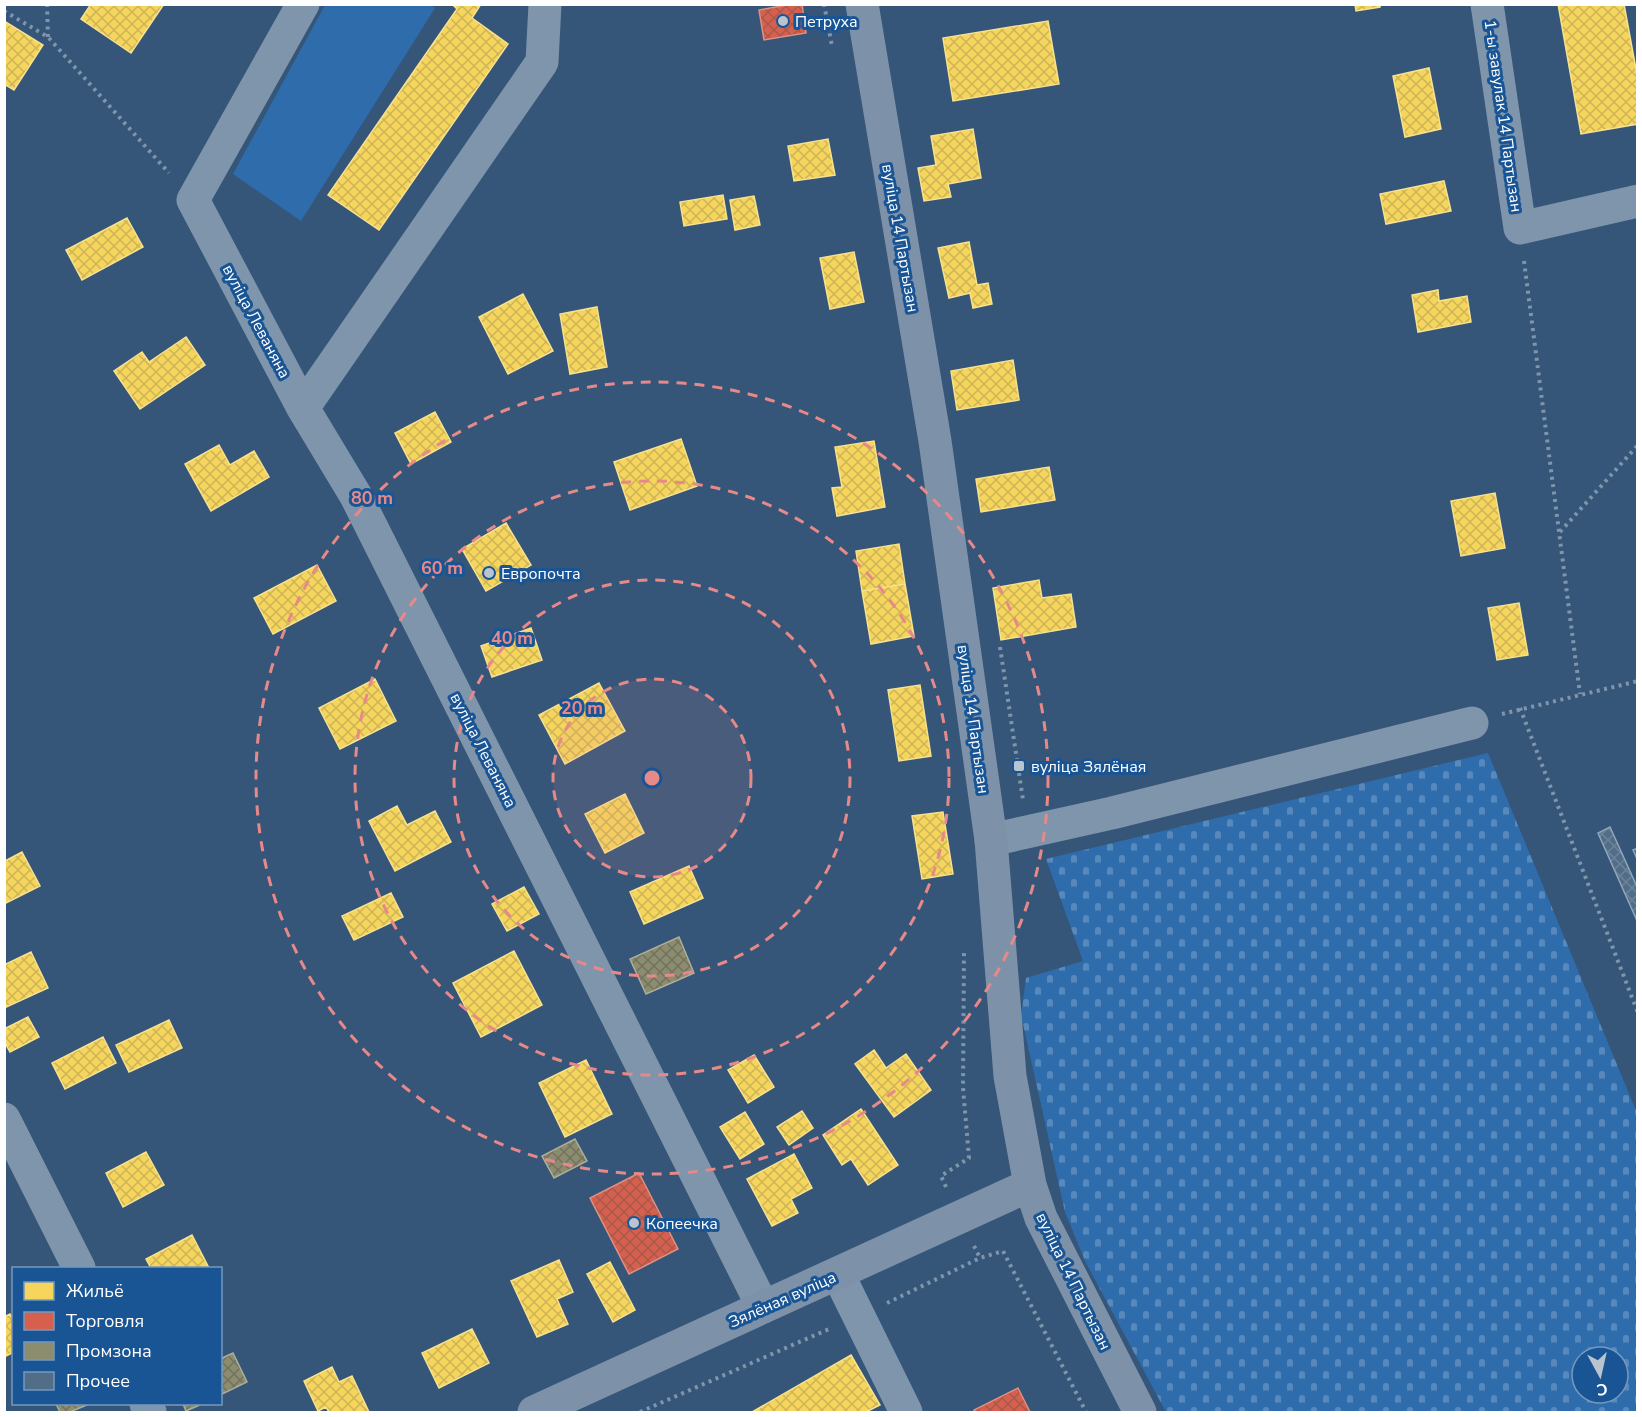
<svg xmlns="http://www.w3.org/2000/svg" width="1642" height="1417" font-family="'Nunito Sans',sans-serif">
	<style>
		.grass { fill: #2e6cac }
		.cemetery { fill: url(#cemetery-stones); fill-rule: evenodd }
		.homes { fill: url(#homes-cross-hatch); stroke: #f9e28d; stroke-width: 1.5 }
		.shops { fill: url(#shops-cross-hatch); stroke: #e29082; stroke-width: 1.5 }
		.industry { fill: url(#industry-cross-hatch); stroke: #aeae9a; stroke-width: 1.5 }
		.building { fill: url(#building-cross-hatch); stroke: #92a6b9; stroke-width: 1.5 }
		.lines { fill: none; stroke-linecap: round; stroke-linejoin: round }
		.path { stroke: #7f95ab; stroke-width: 4; stroke-dasharray: 3 4.5; stroke-linecap: butt }
		.minor { stroke: #7f95ab; stroke-width: 33 }
		.major { stroke: #7d92a9; stroke-width: 33 }
		.ring { fill: none; stroke: #e88989; stroke-width: 3; stroke-dasharray: 10 8 }
		.poi-dot { fill: #b8c4d0; stroke: #195595; stroke-width: 2 }
		.labels { text-anchor: middle; stroke-width: 6; stroke-linejoin: round; paint-order: stroke }
		.poi-label { font-size: 16px; fill: #fff; stroke: #195595; text-anchor: start }
		.street-label { font-size: 16px; fill: #fff; stroke: #195595 }
		.centre { fill: #e88989; stroke: #195595; stroke-width: 3 }
		.ring-label { font-size: 18px; text-anchor: middle; font-weight: bold; fill: #e88989; stroke: #195595; stroke-width: 6; stroke-linejoin: round; paint-order: stroke }
	</style>
	<defs>
		<pattern id="cemetery-stones" width="16" height="16" patternUnits="userSpaceOnUse" patternTransform="scale(1.5)"><rect width="16" height="16" fill="#2e6cac"/><path d="M2 7V4a2 2 0 0 1 4 0v3zM10 15v-3a2 2 0 0 1 4 0v3z" fill="#5889bd"/></pattern>
		<pattern id="homes-cross-hatch" width="8" height="8" patternUnits="userSpaceOnUse" patternTransform="scale(1.5)"><rect width="8" height="8" fill="#f6d55c"/><path d="M0 0l8 8M0 8l8-8" fill="none" stroke="#ccb358"/></pattern>
		<pattern id="shops-cross-hatch" width="8" height="8" patternUnits="userSpaceOnUse" patternTransform="scale(1.5)"><rect width="8" height="8" fill="#d6604d"/><path d="M0 0l8 8M0 8l8-8" fill="none" stroke="#a6594d"/></pattern>
		<pattern id="industry-cross-hatch" width="8" height="8" patternUnits="userSpaceOnUse" patternTransform="scale(1.5)"><rect width="8" height="8" fill="#8c8c6e"/><path d="M0 0l8 8M0 8l8-8" fill="none" stroke="#727260"/></pattern>
		<pattern id="building-cross-hatch" width="8" height="8" patternUnits="userSpaceOnUse" patternTransform="scale(1.5)"><rect width="8" height="8" fill="#526d88"/><path d="M0 0l8 8M0 8l8-8" fill="none" stroke="#6c839a"/></pattern>
	</defs>
	<rect width="100%" height="100%" fill="#355679"/>
	<path class="grass" d="M429,4L435,8L301,221L233,174L325,5Z"/>
	<path class="cemetery" d="M1488,753L1637,1113V1412H1166L1085,1261L1065,1212L1021,1015L1026,978L1083,961L1046,859ZM1582,1357H1618V1393H1582Z"/>
	<path class="homes" d="M91,4H164L131,53L81,19Z
		M452,4H481L472,18L508,44L379,230L328,195L457,9Z
		M1355,4H1380V7L1356,11Z
		M1558,4H1624L1638,80V124L1581,134Z
		M4,21L43,45L14,90L4,84Z
		M1048,21L1059,84L953,101L943,38Z
		M1429,68L1441,129L1405,137L1393,76Z
		M973,129L981,178L948,184L951,197L924,201L918,168L936,165L931,136Z
		M828,139L835,175L794,181L788,146Z
		M1444,181L1451,211L1386,224L1380,194Z
		M723,195L727,219L684,226L680,202Z
		M754,196L760,225L735,230L730,200Z
		M127,218L143,247L82,280L66,250Z
		M969,242L977,285L988,283L992,304L973,308L970,293L949,298L938,248Z
		M854,252L864,302L830,309L820,258Z
		M1438,290L1439,301L1467,296L1471,322L1418,332L1412,295Z
		M523,294L553,351L508,374L479,317Z
		M597,307L607,367L570,374L560,314Z
		M186,337L205,365L140,409L114,371L142,352L149,362Z
		M1013,360L1019,400L957,410L951,371Z
		M435,412L451,442L411,464L395,433Z
		M681,439L697,486L630,510L614,462Z
		M874,441L885,507L837,516L832,488L842,487L835,447Z
		M219,445L230,465L254,451L269,477L211,511L185,464Z
		M1049,467L1055,500L981,512L976,479Z
		M1495,493L1505,548L1461,556L1451,501Z
		M506,523L531,565L486,591L462,549Z
		M899,544L905,584L862,591L856,551Z
		M317,565L336,601L273,634L254,598Z
		M1039,580L1042,598L1071,594L1076,627L1001,640L993,588Z
		M905,584L914,636L871,644L862,591Z
		M1519,603L1528,655L1497,660L1488,608Z
		M531,628L542,660L492,677L481,646Z
		M375,679L396,721L340,749L319,708Z
		M599,683L625,731L565,764L539,715Z
		M920,685L931,756L899,761L888,690Z
		M625,794L644,833L605,853L585,814Z
		M397,806L407,825L435,811L451,842L395,871L369,821Z
		M943,812L953,874L922,879L912,816Z
		M22,852L40,886L4,904V859L5,861Z
		M689,866L703,898L644,924L630,892Z
		M524,887L539,914L507,931L492,904Z
		M391,893L403,917L354,940L342,916Z
		M514,951L542,1005L481,1037L453,983Z
		M31,952L48,988L4,1008V965Z
		M28,1017L39,1037L10,1052L4,1041V1029Z
		M169,1020L182,1048L129,1072L116,1045Z
		M103,1037L116,1063L65,1089L52,1063Z
		M874,1050L886,1068L906,1054L931,1090L894,1117L855,1064Z
		M754,1055L774,1087L748,1103L728,1070Z
		M586,1060L612,1114L565,1137L539,1083Z
		M861,1109L898,1165L868,1185L851,1159L842,1165L823,1135Z
		M802,1111L813,1128L789,1145L777,1127Z
		M745,1112L764,1144L740,1159L720,1127Z
		M146,1152L164,1185L123,1207L106,1173Z
		M794,1154L812,1188L791,1199L798,1213L772,1226L747,1179Z
		M192,1235L209,1268H151L146,1259Z
		M559,1260L573,1292L557,1299L568,1324L537,1337L511,1281Z
		M610,1262L635,1310L613,1322L587,1274Z
		M10,1314L14,1321V1352L4,1357V1317Z
		M472,1329L489,1363L439,1388L422,1353Z
		M851,1355L880,1405L866,1412H752Z
		M332,1367L339,1382L352,1376L369,1412H329L326,1407L318,1411L304,1381Z"/>
	<path class="shops" d="M792,4H802L806,33L764,40L759,10Z
		M639,1173L678,1249L629,1274L590,1198Z
		M1018,1388L1030,1412H975L974,1410Z"/>
	<path class="industry" d="M679,937L694,973L646,994L630,959Z
		M575,1139L587,1161L554,1178L542,1156Z
		M233,1353L247,1382L220,1395V1359Z
		M56,1404H89L70,1412H60Z
		M183,1404H202L186,1411Z"/>
	<path class="building" d="M1610,827L1638,889V923L1598,833Z
		M1638,848V861L1633,850Z"/>
	<g class="lines">
		<path class="path" d="M47,4L48,37
			M824,4L832,46
			M4,11L48,37L169,173
			M1524,261L1580,694
			M1560,532L1638,445
			M1000,647L1023,800
			M1520,708L1638,1013
			M1502,714L1638,681
			M946,1187L941,1176L969,1158L963,1088L964,951
			M974,1246L980,1258
			M887,1303L980,1258L1003,1251L1086,1412
			M640,1412L829,1329"/>
		<path class="minor" d="M303,4L193,200L303,408L356,496L763,1307
			M1487,4L1520,228L1638,201
			M303,408L542,62L545,4
			M991,840L1112,813L1472,723
			M4,1119L79,1268
			M838,1274L906,1412
			M146,1404L150,1412"/>
		<path class="major" d="M862,4L935,441L991,840L1010,1076L1030,1185L1041,1218L1140,1412
			M534,1412L1030,1185"/>
	</g>
	<circle cx="652" cy="778" r="99" fill="#e88989" fill-opacity=".12"/>
	<g class="ring">
		<circle cx="652" cy="778" r="99"/>
		<circle cx="652" cy="778" r="198"/>
		<circle cx="652" cy="778" r="297"/>
		<circle cx="652" cy="778" r="396"/>
	</g>
	<g class="poi-dot">
		<circle cx="783" cy="21" r="6"/>
		<circle cx="489" cy="573" r="6"/>
		<rect x="1013" y="760" width="12" height="12" rx="3"/>
		<circle cx="634" cy="1223" r="6"/>
	</g>
	<g class="labels">
		<g class="poi-label">
			<text x="795" y="27">Петруха</text>
			<text x="501" y="579">Европочта</text>
			<text x="1031" y="772">вуліца Зялёная</text>
			<text x="646" y="1229">Копеечка</text>
		</g>
		<g class="street-label">
			<text transform="translate(1504 116) rotate(82)" y="6">1-ы завулак 14 Партызан</text>
			<text transform="translate(901 238) rotate(80)" y="6">вуліца 14 Партызан</text>
			<text transform="translate(257 321) rotate(62)" y="6">вуліца Леваняна</text>
			<text transform="translate(974 719) rotate(82)" y="6">вуліца 14 Партызан</text>
			<text transform="translate(484 750) rotate(63)" y="6">вуліца Леваняна</text>
			<text transform="translate(1074 1281) rotate(64)" y="6">вуліца 14 Партызан</text>
			<text transform="translate(782 1299) rotate(-24)" y="6">Зялёная вуліца</text>
		</g>
	</g>
	<circle cx="652" cy="778" r="9" class="centre"/>
	<g class="ring-label">
		<text x="372" y="504">80 m</text>
		<text x="442" y="574">60 m</text>
		<text x="512" y="644">40 m</text>
		<text x="582" y="714">20 m</text>
	</g>
	<rect width="1642" height="1417" fill="none" stroke="#ffffff" stroke-width="12"/>
	<rect x="12" y="1267" width="210" height="138" fill="#195595" stroke="#7599bf" stroke-width="1.5"/>
	<rect x="24" y="1282" width="30" height="18" fill="#f6d55c" stroke="#7599bf" stroke-width="1.5"/>
	<text x="66" y="1297" font-size="18" fill="#ffffff">Жильё</text>
	<rect x="24" y="1312" width="30" height="18" fill="#d6604d" stroke="#7599bf" stroke-width="1.5"/>
	<text x="66" y="1327" font-size="18" fill="#ffffff">Торговля</text>
	<rect x="24" y="1342" width="30" height="18" fill="#8c8c6e" stroke="#7599bf" stroke-width="1.5"/>
	<text x="66" y="1357" font-size="18" fill="#ffffff">Промзона</text>
	<rect x="24" y="1372" width="30" height="18" fill="#526d88" stroke="#7599bf" stroke-width="1.5"/>
	<text x="66" y="1387" font-size="18" fill="#ffffff">Прочее</text>
	<g transform="translate(1600 1375) rotate(172)"><circle r="28" fill="#195595" stroke="#7599bf" stroke-width="1.5"/>
	<path d="M0-4.5L10 22L0 15L-10 22Z" fill="#b8c4d0"/>
	<text y="-9" font-size="16" font-weight="bold" text-anchor="middle" fill="#ffffff">С</text>
	</g>
</svg>
